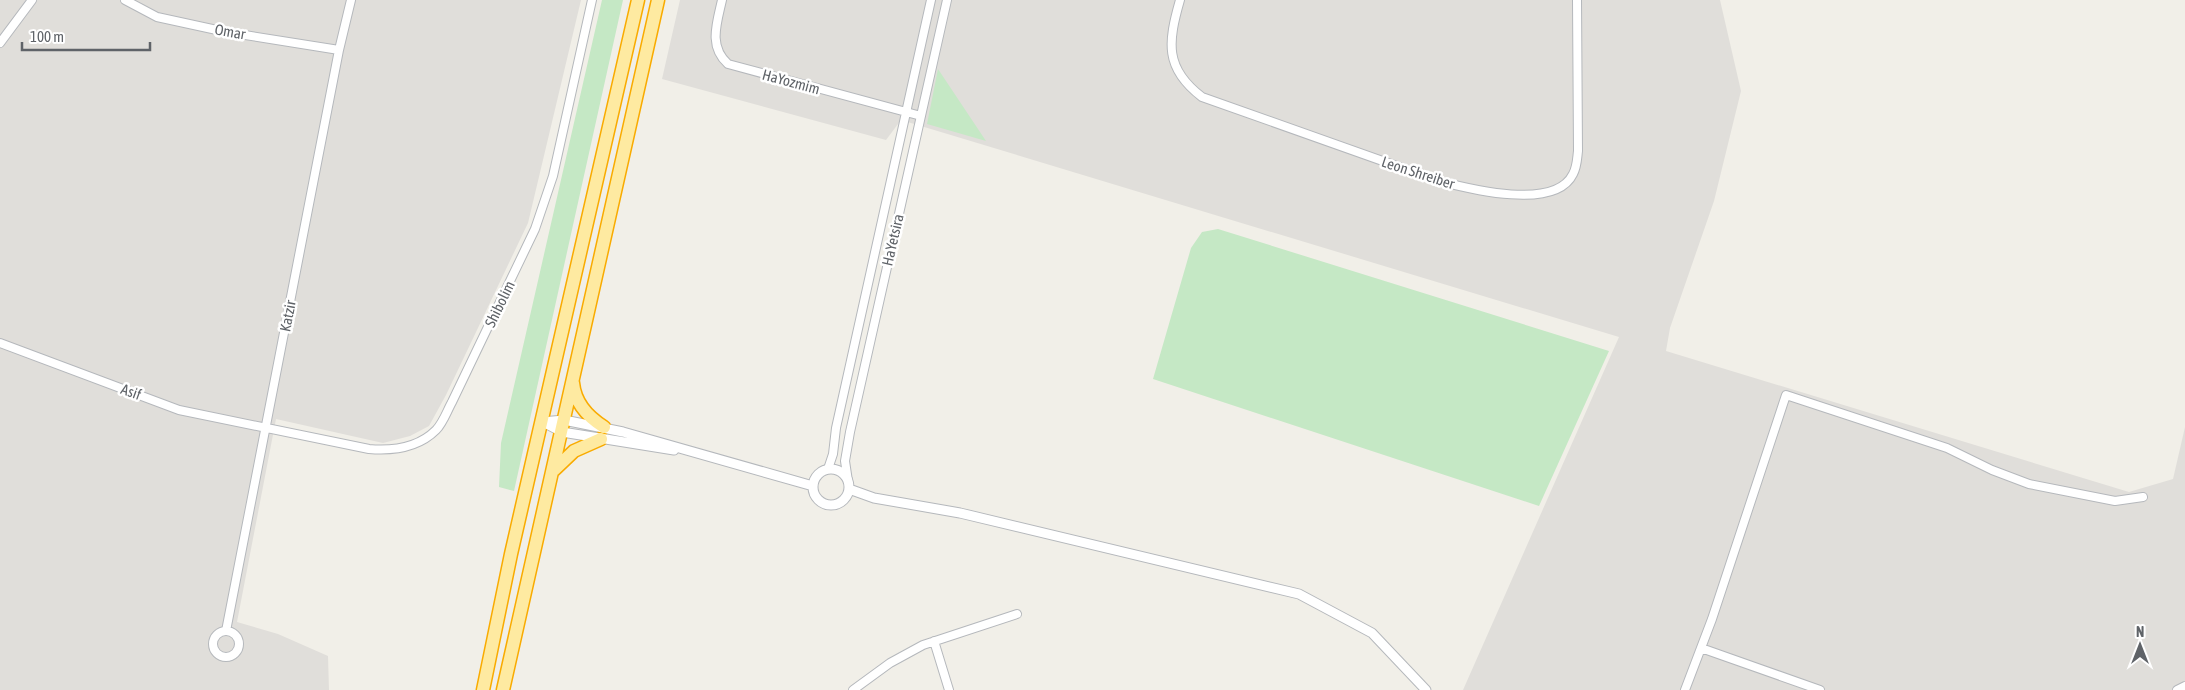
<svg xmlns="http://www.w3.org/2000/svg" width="2185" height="690" font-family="'Asap Condensed',sans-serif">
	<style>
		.industrial { fill: #e0deda }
		.green { fill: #c5e8c5 }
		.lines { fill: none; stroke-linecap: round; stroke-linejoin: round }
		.minor-casing { stroke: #b5b8bc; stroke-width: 10 }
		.tertiary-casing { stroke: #b5b8bc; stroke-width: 11 }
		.trunk-casing { stroke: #f9ab00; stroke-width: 15 }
		.minor { stroke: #fff; stroke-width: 8 }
		.tertiary { stroke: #fff; stroke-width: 9 }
		.trunk { stroke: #feeaa1; stroke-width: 12 }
		.labels { text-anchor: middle; stroke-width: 5; stroke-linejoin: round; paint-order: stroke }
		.street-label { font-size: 15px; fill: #5f6368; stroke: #fff }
	</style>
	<rect width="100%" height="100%" fill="#f1efe8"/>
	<path class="industrial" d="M0,0H581L528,223L446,395L429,426L410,436L383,443L276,419L237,622L278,634L328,656L329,690H0Z
		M680,0H1720L1741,91L1714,201L1670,328L1666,351L2129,492L2173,479L2185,427V690H1463L1619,337L901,120L886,140L662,79Z"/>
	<path class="green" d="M602,0H623L514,491L499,487L501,443Z
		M938,69L986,141L927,124Z
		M1218,229L1609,351L1539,506L1153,379L1191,248L1202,232Z"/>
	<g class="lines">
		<defs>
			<path id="minor" d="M125,0L157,17L226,32L339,50
				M722,0C717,23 708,46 728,64L921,116
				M1180,0C1168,42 1164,68 1202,97L1439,181C1470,189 1555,211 1573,174C1577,167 1577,159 1578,151L1577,0
				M0,43L32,0
				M0,343L179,410L369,449C393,451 418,448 436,430C443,423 447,411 452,402L535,229L553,176L592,0
				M828,469L833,454L836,428L931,0
				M848,481L845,461L850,432L947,0
				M226,631L339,50L351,0
				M213 644a13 13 0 1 1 26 0a13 13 0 1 1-26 0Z
				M934,641L949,690
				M1701,648L1820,690
				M853,690L890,663L923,645L1017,614
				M1685,690L1712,619L1786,395L1947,448L1992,470L2029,484L2115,501L2143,497
				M2177,690L2185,686"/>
			<path id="tertiary" d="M542,422L564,420L623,432L813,486
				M543,422L562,432L674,450
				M813 487a18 18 0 1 1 36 0a18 18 0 1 1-36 0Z
				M849,489L874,498L960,513L1299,594L1372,633L1426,690"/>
			<path id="trunk" d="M573,383C575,404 588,417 604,427
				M554,470L574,451L601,439
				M483,690L511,554L638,0
				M503,690L658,0"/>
		</defs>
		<use href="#minor" class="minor-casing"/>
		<use href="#tertiary" class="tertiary-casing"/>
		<use href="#trunk" class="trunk-casing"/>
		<use href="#minor" class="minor"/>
		<use href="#tertiary" class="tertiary"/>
		<use href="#trunk" class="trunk"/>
	</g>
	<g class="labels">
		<g class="street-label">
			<text transform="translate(230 32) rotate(10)" y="5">Omar</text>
			<text transform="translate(791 82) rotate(15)" y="5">HaYozmim</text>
			<text transform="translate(1418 173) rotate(18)" y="5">Leon Shreiber</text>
			<text transform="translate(893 240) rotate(-77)" y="5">HaYetsira</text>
			<text transform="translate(500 304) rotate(-64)" y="5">Shibolim</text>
			<text transform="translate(288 316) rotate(-79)" y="5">Katzir</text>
			<text transform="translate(131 392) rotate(20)" y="5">Asif</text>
		</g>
	</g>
	<g transform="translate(2140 645)" stroke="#ffffff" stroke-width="4" paint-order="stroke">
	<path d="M0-4L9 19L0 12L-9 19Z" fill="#5f6368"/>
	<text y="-8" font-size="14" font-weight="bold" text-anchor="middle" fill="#5f6368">N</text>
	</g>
	<path d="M22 42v8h128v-8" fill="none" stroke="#5f6368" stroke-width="2.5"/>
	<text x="30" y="42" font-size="15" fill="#5f6368" stroke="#ffffff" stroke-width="4" paint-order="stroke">100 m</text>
</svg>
